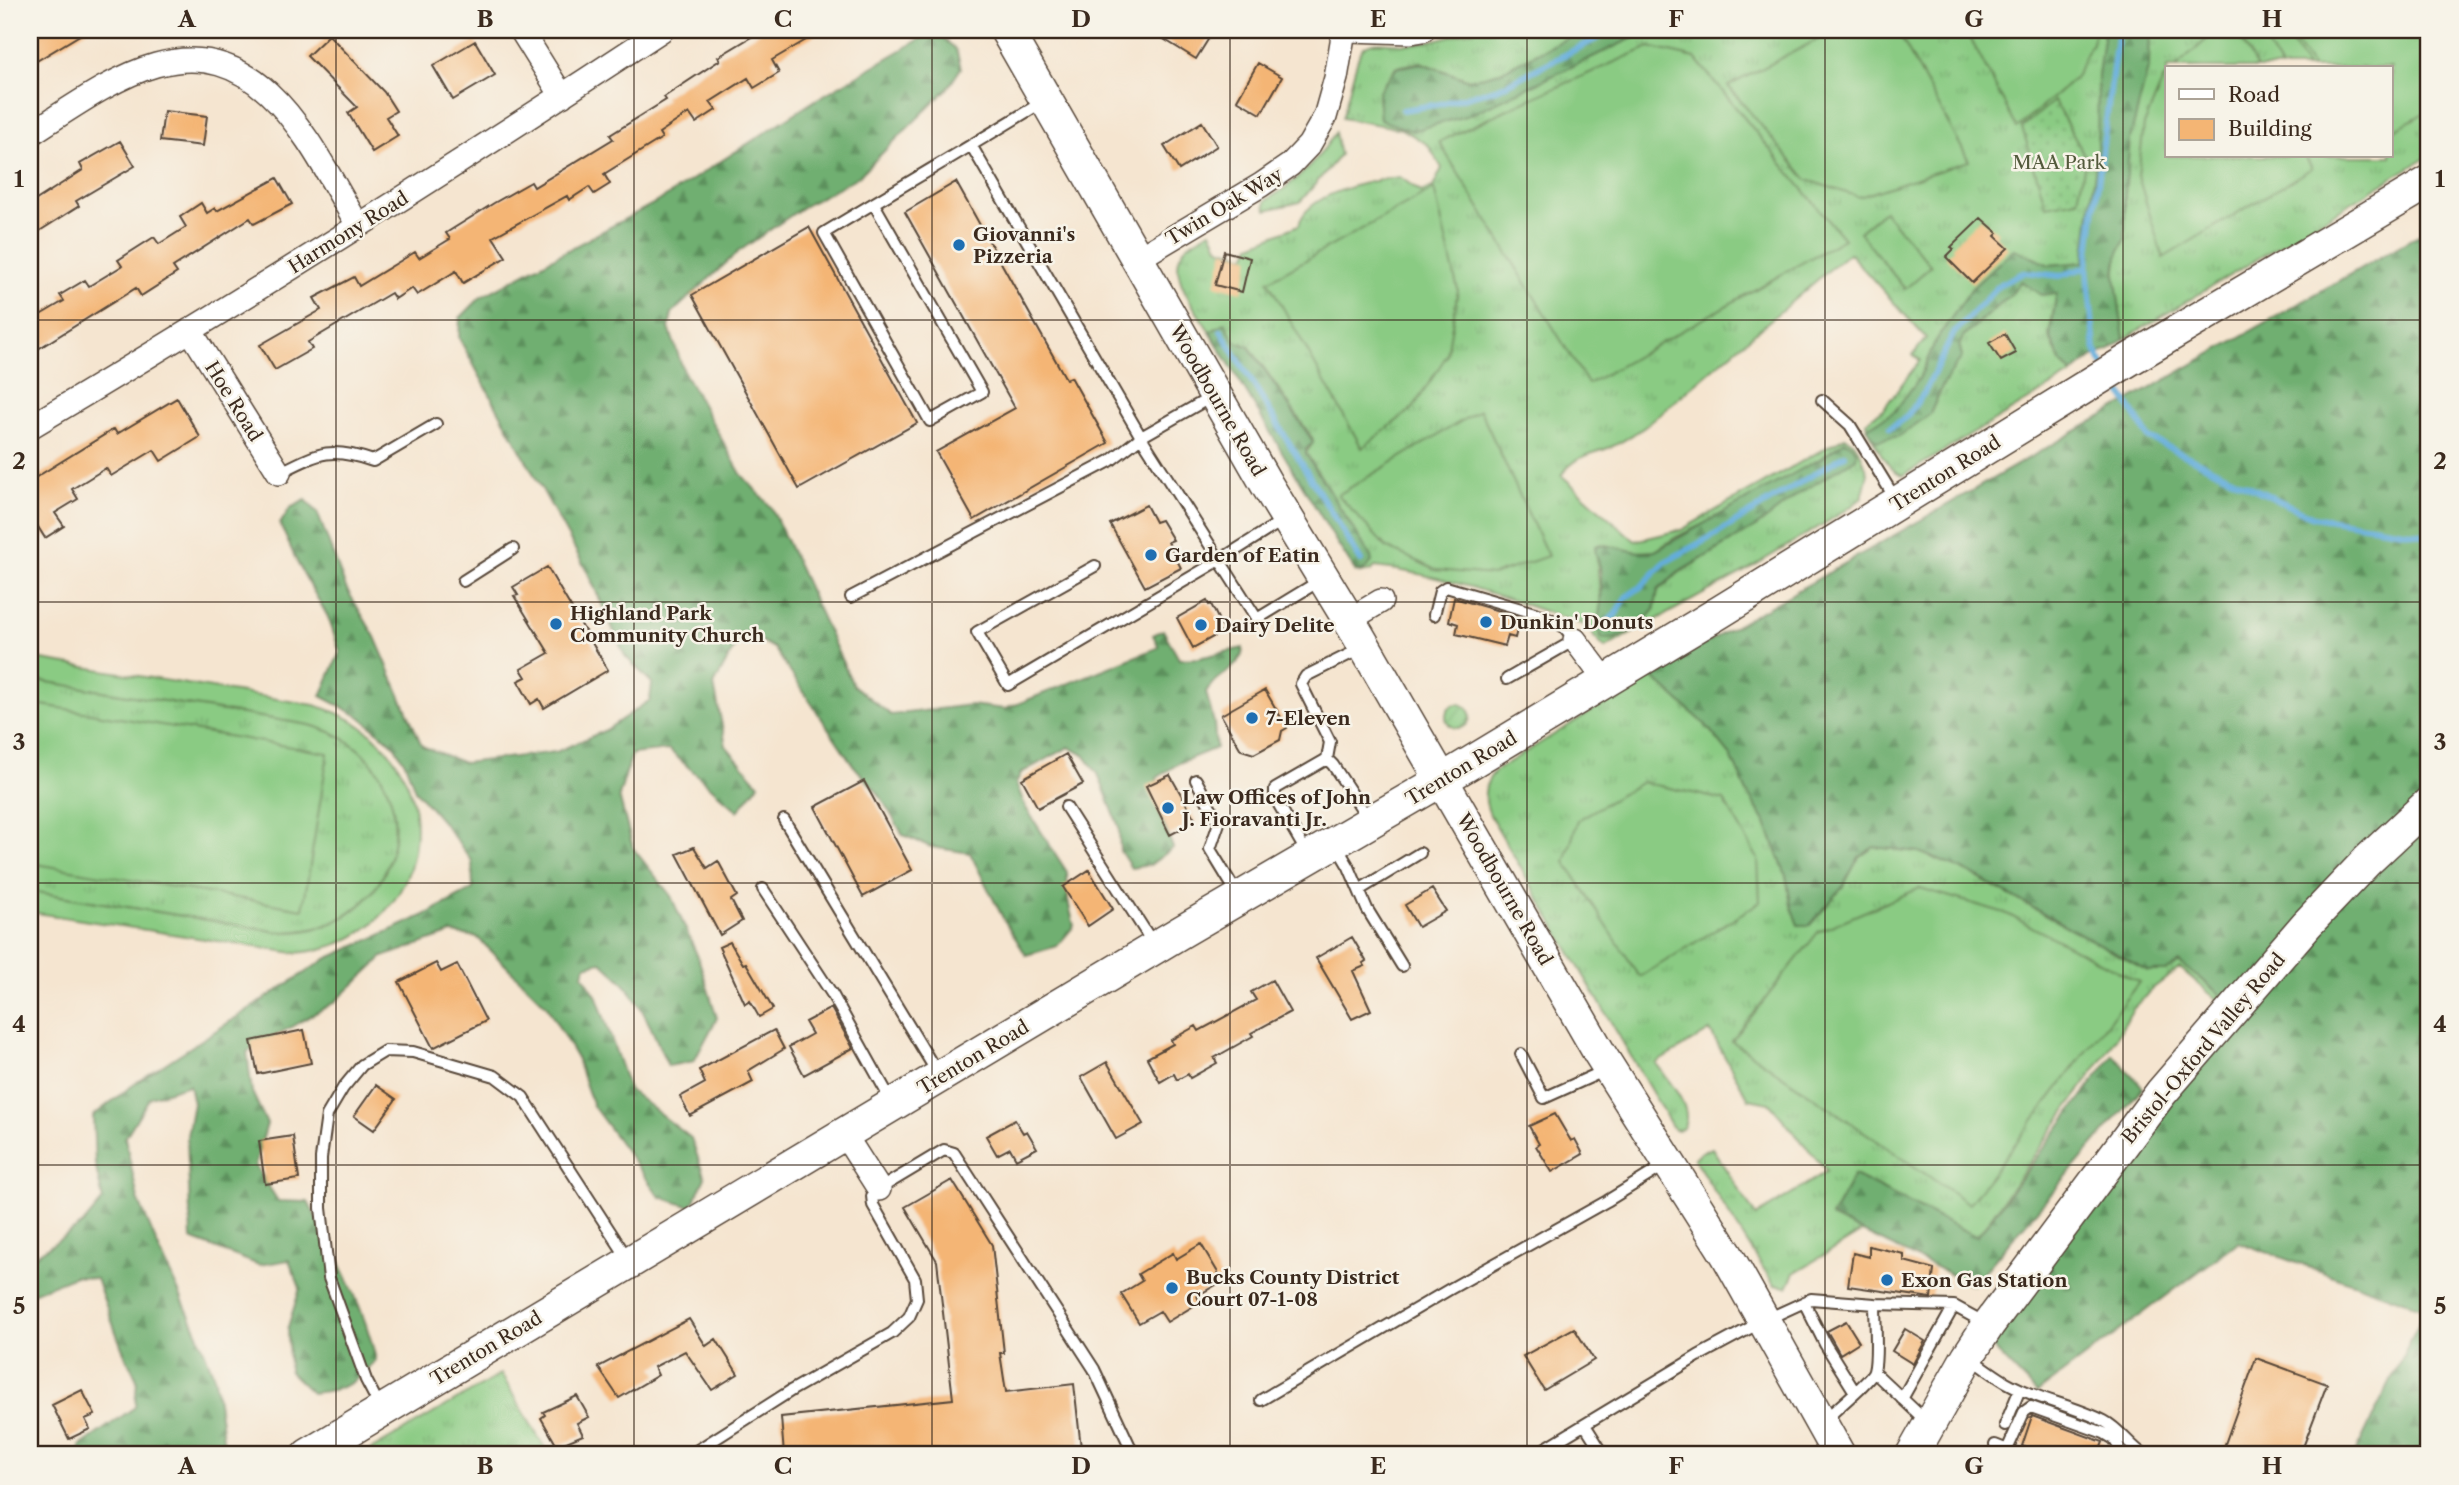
<svg xmlns="http://www.w3.org/2000/svg" width="2459" height="1485" font-family="'Libre Caslon Text',serif">
	<style>
		.grass { fill: url(#grass-tufts); stroke: #627a50; stroke-width: 2; fill-rule: evenodd }
		.forest { fill: url(#forest-firs); stroke: #556c48; stroke-width: 2 }
		.park { fill: url(#park-dots); stroke: #627a50; stroke-width: 2 }
		.garden { fill: url(#garden-furrows); stroke: #627a50; stroke-width: 2 }
		.pitch { fill: #8acb83; stroke: #627a50; stroke-width: 2 }
		.lines { fill: none; stroke-linecap: round; stroke-linejoin: round }
		.stream { stroke: #63addb; stroke-width: 6 }
		.building { fill: #f4b574 }
		.service-casing { stroke: #574639; stroke-width: 14 }
		.minor-casing { stroke: #574639; stroke-width: 26 }
		.secondary-casing { stroke: #574639; stroke-width: 35 }
		.service { stroke: #fff; stroke-width: 10 }
		.minor { stroke: #fff; stroke-width: 23 }
		.secondary { stroke: #fff; stroke-width: 32 }
		.grid { fill: none; stroke: #3b2a1e; stroke-width: 2; stroke-opacity: 0.55 }
		.poi-dot { fill: #1f6fb2; stroke: #f7f3e8; stroke-width: 2.5 }
		.labels { text-anchor: middle; stroke-width: 5; stroke-linejoin: round; paint-order: stroke }
		.park-label { font-size: 19px; fill: #535a3c; stroke: #f7f3e8 }
		.street-label { font-size: 19px; fill: #3b2a1e; stroke: #f7f3e8 }
		.poi-label { font-size: 19px; font-weight: bold; fill: #3b2a1e; stroke: #f7f3e8; text-anchor: start }
		.neatline { fill: none; stroke: #3b2a1e; stroke-width: 2.5 }
		.grid-label { font-size: 23px; text-anchor: middle; font-weight: bold; fill: #3b2a1e }
	</style>
	<defs>
		<pattern id="grass-tufts" width="24" height="20" patternUnits="userSpaceOnUse" patternTransform="scale(1.75)"><rect width="24" height="20" fill="#8acb83"/><path d="M3 7l-1-3M5 7V3M7 7l1-3M15 17l-1-3M17 17v-4M19 17l1-3" fill="none" stroke="#78ae71"/></pattern>
		<pattern id="forest-firs" width="22" height="20" patternUnits="userSpaceOnUse" patternTransform="scale(1.75)"><rect width="22" height="20" fill="#6faf71"/><path d="M5 1l3.5 6h-7zM16 11l3.5 6h-7z" fill="#5c8f5c"/></pattern>
		<pattern id="park-dots" width="8" height="8" patternUnits="userSpaceOnUse" patternTransform="scale(1.75)"><rect width="8" height="8" fill="#8acb83"/><path d="M2 2h.1M6 6h.1" fill="none" stroke="#78ae71" stroke-width="1.8" stroke-linecap="round"/></pattern>
		<pattern id="garden-furrows" width="10" height="10" patternUnits="userSpaceOnUse" patternTransform="scale(1.75)"><rect width="10" height="10" fill="#8acb83"/><path d="M-1 1l2-2M0 10L10 0M9 11l2-2" fill="none" stroke="#78ae71"/></pattern>
	</defs>
	<rect width="100%" height="100%" fill="#f7f3e8"/>
	<filter id="ink" filterUnits="userSpaceOnUse"><feTurbulence type="fractalNoise" baseFrequency=".0143" numOctaves="2"/><feDisplacementMap in="SourceGraphic" scale="14" xChannelSelector="R" yChannelSelector="G"/><feConvolveMatrix kernelMatrix="1 2 1 2 8 2 1 2 1" color-interpolation-filters="sRGB"/></filter>
	<filter id="wash" filterUnits="userSpaceOnUse"><feTurbulence type="fractalNoise" baseFrequency=".00686" numOctaves="4" result="noise"/><feDisplacementMap in="SourceGraphic" scale="28" xChannelSelector="R" yChannelSelector="G"/><feGaussianBlur stdDeviation="1.57" result="paint"/><feColorMatrix in="noise" values="0 0 0 0 0 0 0 0 0 0 0 0 0 0 0 0 0 1.4 0 .05"/><feComposite in="paint" operator="in"/></filter>
	<g filter="url(#wash)">
		<rect width="100%" height="100%" fill="#f5e5d0"/>
		<path class="grass" d="M1475,30H1583L1500,72L1469,80L1421,62L1396,67L1378,92L1380,119L1413,131L1644,30H2429V156L2124,339L2115,278L2117,261L2049,265L2014,249L1972,288L1935,342L1920,377L1895,411L1867,428L1899,436L1930,414L1943,385L1962,357L1959,344L1965,335L2013,292L2021,281L2041,295L2057,292L2049,335L2060,362L2072,374L1904,475C1887,472 1877,445 1868,431L1866,422L1884,408L1920,360L1913,355L1926,338L1849,253L1642,429C1633,434 1623,442 1613,446C1590,456 1579,453 1561,475L1635,541L1681,530L1845,437L1854,443L1860,452L1868,473L1862,498L1845,511L1749,569L1605,648L1594,637L1590,627C1519,603 1449,575 1375,567L1371,571L1361,573L1371,562V557L1306,453L1313,443V439L1249,346L1235,342L1225,323L1210,332C1197,311 1165,273 1184,249C1191,241 1202,236 1211,231L1219,248L1246,256L1251,245L1299,225C1306,193 1372,180 1400,177L1421,192L1433,187L1442,168L1428,145L1402,129L1342,118C1346,106 1357,54 1362,49C1372,38 1391,44 1404,44C1427,44 1452,35 1475,30ZM2167,68H2391V156H2167ZM1845,442L1856,458L1797,495L1758,525L1679,573L1658,590L1654,611L1634,630L1615,639L1602,638L1597,628L1601,606L1596,546L1601,544L1635,552L1655,551L1676,537L1722,515L1823,457Z
			M1335,133L1340,155L1300,202L1266,210L1265,201C1297,182 1315,164 1335,133Z
			M1650,675L1705,724L1731,755L1747,792L1766,823L1786,875L1792,909L1842,888L1859,857L1874,847L1919,852L1968,872L2148,971H2166L2178,962L2226,999L2221,1003L2180,968L2152,989L2133,1009L2110,1048L1977,1237L1854,1175L1831,1217L1862,1232L1794,1273L1787,1287L1774,1285L1694,1159L1701,1152L1712,1148L1756,1216L1827,1171L1769,1103L1749,1099L1710,1031L1656,1063C1667,1080 1697,1110 1682,1129L1674,1130L1490,815C1483,797 1482,786 1495,771Z
			M30,679L310,725C439,759 414,936 279,932L30,891Z
			M501,1374L549,1455H362Z"/>
		<path class="forest" d="M1583,30H1650L1469,115L1413,131L1380,120L1378,92L1396,68L1421,63L1469,80L1500,72Z
			M2104,30H2150L2149,65L2130,139L2125,195V240L2117,257L2115,275L2124,339L2108,351L2097,354L2073,373L2061,362L2050,335L2057,293L2041,295L2021,281L2013,292L1965,335L1959,344L1962,357L1943,384L1930,414L1899,436L1876,441L1867,428L1895,411L1920,377L1935,342L1972,288L2014,249L2049,265L2084,262L2097,154L2098,76Z
			M939,35L956,49L961,68L947,89L859,176L803,207L738,252L672,313L669,328L684,372L741,474L771,507L853,685L891,715L970,705L1005,709L1159,647L1153,635L1163,630L1179,659L1198,658L1243,648C1242,669 1215,675 1206,692L1214,723L1216,748L1179,763L1157,778L1161,817L1173,848L1150,865L1131,868L1120,851L1119,827L1098,774L1084,755L1069,747L1021,773L1016,783L1026,808L1067,872L1068,901L1074,926L1057,946L1026,955L1003,918L970,853L931,847L903,835L879,794L853,765L774,648L745,632L730,655L714,685L726,746L759,784L738,811L669,750L632,754L619,796L633,848L671,896L698,957L717,1018L694,1061L668,1066C650,1026 638,989 601,962L585,966L583,975L597,997L629,1090L691,1138L705,1178L691,1207L660,1197L593,1106L576,1057L546,1005L477,937L452,933L383,957L335,1002L247,1052L252,1092L267,1124L255,1165L278,1201L308,1202C335,1253 364,1304 376,1360C354,1384 345,1390 312,1393L289,1371L288,1327L300,1288L289,1260L259,1265L191,1239L187,1136L193,1103L189,1085L150,1097L125,1138L138,1199L159,1249L198,1334L215,1379L224,1445L218,1455H80V1446L135,1407L137,1380L122,1348L96,1279L75,1276L30,1294V1259L83,1224L103,1200L95,1163L93,1116L134,1084L326,959L425,915L473,889L472,861L445,825L415,790L405,763L394,745L359,716L321,696L340,652L328,617L298,564L280,524L290,508L306,500L317,512L346,588L375,637L422,746L464,763L556,752L606,730L650,700L652,683L625,656L588,573L459,338L460,318L481,297L664,198L817,99L922,38Z
			M2429,229V1455H2354L2426,1309L2238,1242L2037,1393L1992,1347L2226,999L2179,962L2166,971H2148L1968,872L1919,852L1874,847L1859,857L1842,888L1810,925H1798L1792,909L1786,875L1766,823L1747,792L1731,756L1705,724L1650,675Z
			M1225,323L1235,341L1249,347L1312,440L1313,443L1306,449V454L1371,557L1372,562L1361,573L1356,572L1337,543L1210,332Z
			M1845,441L1852,445L1857,452L1856,458L1797,495L1757,526L1679,572L1658,590L1654,611L1634,630L1614,639L1602,638L1597,628C1601,608 1603,588 1600,567C1598,559 1595,554 1595,546C1612,542 1634,556 1655,551L1823,457Z
			M2113,1055L2143,1087L1973,1285L1831,1217L1854,1175L1977,1237Z"/>
		<path class="park" d="M2054,101L2086,158L2078,200L2046,206L2022,127Z"/>
		<path class="garden" d="M1446 716a12 12 0 1 1 24 0a12 12 0 1 1-24 0Z"/>
		<path class="pitch" d="M1836,30H1897L1969,161L1859,197L1807,180L1728,86Z
			M1966,30H2095L2092,43L2074,79L2017,128Z
			M2217,30H2236L2257,68H2175Z
			M2257,30H2284L2307,68H2281Z
			M2287,30H2429V110L2391,132V68H2313Z
			M1649,47L1695,58L1844,239L1588,384L1439,142L1514,106Z
			M2167,76V156H2305L2312,168L2163,258L2138,176L2144,125L2163,80Z
			M1434,189L1458,290L1447,355L1413,408L1362,448L1268,281Z
			M1884,211L1931,266L1905,289L1859,232Z
			M1480,410L1548,556L1493,575L1436,570L1386,547L1338,495Z
			M30,658L314,705C463,746 442,944 294,953L30,912V891L279,932C414,936 439,759 310,725L30,679Z
			M30,703L328,753L303,909L30,863Z
			M1642,782L1724,800L1758,859L1760,902L1640,977L1565,862L1578,820Z
			M1920,888L2005,913L2139,982L1969,1204L1732,1041L1819,931Z"/>
		<g class="lines">
			<path class="stream" d="M1403,110L1440,104L1499,88L1614,30
				M1221,331L1361,561
				M2104,366L2095,350L2087,267L2118,30
				M2114,381L2149,438L2313,517L2429,535
				M1890,428L1906,417L1924,393L1954,333L2000,284L2025,272L2060,276L2087,267
				M1602,627L1616,614L1626,597L1641,587L1665,562L1713,536L1845,455"/>
		</g>
		<g id="blocks">
			<path class="building" d="M30,30H88L30,65Z
				M763,30H823L772,60L779,73L754,88L748,78L710,102L716,110L696,123L689,113L659,133L662,138L604,174L610,184L594,194L589,187L569,200L567,196L493,237L506,257L463,283L456,271L417,295L412,288L395,299L391,293L308,342L312,349L275,370L260,345L321,310L314,298L354,277L359,286L415,252L419,258L450,239L446,233L494,203L531,182L534,187L613,139L610,135L666,100L664,97L720,60L718,57Z
				M1149,30H1214L1196,59Z
				M329,35L384,92L396,111L386,117L398,136L372,152L348,113L357,107L307,56Z
				M475,41L495,75L453,100L433,66Z
				M1258,63L1282,77L1261,114L1237,100Z
				M164,111L207,116L203,146L160,141Z
				M1202,122L1217,146L1179,170L1164,146Z
				M120,141L135,166L76,201L79,206L30,237V204L83,170L80,164Z
				M277,178L292,204L254,224L250,218L173,267L177,273L141,296L136,288L30,354V321L64,301L60,295L85,280L89,286L122,266L118,260L154,237L159,244L186,227L180,217L201,203L207,213L215,208L217,211Z
				M956,182L1066,379L1071,377L1108,443L974,520L936,452L1015,408L905,212Z
				M1981,218L1998,233L1995,236L2008,248L1972,283L1946,257L1954,249L1951,247Z
				M809,227L917,423L799,489L692,295Z
				M1224,251L1250,258L1242,292L1215,285Z
				M2005,334L2016,353L2001,361L1989,343Z
				M177,398L200,437L161,461L154,450L111,476L106,468L72,489L78,499L55,513L64,526L45,538L30,514V481L114,429L117,434Z
				M1146,505L1155,522L1161,520L1173,540L1168,542L1181,568L1145,587L1110,524Z
				M547,567L608,670L544,708L539,699L531,704L518,681L526,677L521,669L549,653L514,596L518,595L513,587Z
				M1454,598L1520,617L1515,638L1508,636L1505,646L1456,634L1458,624L1449,621Z
				M1207,601L1209,605L1211,604L1224,631L1193,648L1177,618Z
				M1265,690L1287,728L1282,731L1280,740L1254,754L1241,750L1221,715Z
				M1066,754L1083,784L1038,808L1022,779Z
				M1170,775L1196,821L1170,835L1146,786Z
				M864,781L912,870L863,897L815,807Z
				M694,847L707,868L718,861L737,896L731,900L742,921L720,935L677,854Z
				M1089,870L1113,909L1088,926L1063,887Z
				M1432,889L1446,911L1418,927L1405,905Z
				M1352,937L1366,961L1363,963L1365,966L1353,971L1371,1010L1352,1019L1316,958Z
				M730,942L743,964L746,963L773,1009L759,1017L750,1001L745,1004L719,947Z
				M436,963L441,972L457,964L486,1021L433,1048L399,982Z
				M1272,980L1290,1012L1251,1033L1253,1036L1214,1058L1217,1063L1190,1078L1188,1074L1177,1080L1174,1074L1160,1082L1147,1058L1173,1044L1171,1040L1196,1026L1199,1031L1256,1000L1251,992Z
				M831,1008L853,1048L804,1075L789,1047L812,1034L805,1022Z
				M304,1030L311,1063L258,1074L251,1041Z
				M774,1030L784,1049L748,1071L753,1082L690,1116L680,1097L705,1083L699,1070Z
				M1107,1062L1143,1124L1116,1139L1081,1077Z
				M376,1085L396,1099L374,1130L354,1116Z
				M1555,1114L1571,1141L1575,1139L1583,1154L1552,1172L1536,1146L1539,1144L1529,1126Z
				M1015,1120L1023,1133L1027,1131L1037,1148L1016,1159L1010,1148L997,1155L986,1136Z
				M293,1136L299,1179L265,1184L259,1141Z
				M952,1180L992,1245L1004,1353H1000L1006,1392L1074,1384L1081,1448L1012,1455H963L962,1449L919,1455H784L781,1417L953,1399L937,1261L905,1207Z
				M1201,1244L1223,1281L1197,1296L1200,1302L1167,1322L1160,1311L1139,1323L1121,1294L1142,1281L1138,1274L1173,1253L1176,1259Z
				M1869,1246L1904,1254V1261L1934,1269L1931,1298L1848,1286L1853,1253L1869,1257Z
				M689,1319L706,1346L716,1339L738,1374L712,1390L685,1351L654,1367L658,1375L619,1398L598,1367Z
				M1846,1321L1859,1342L1840,1354L1827,1331Z
				M1574,1328L1594,1360L1544,1390L1523,1356Z
				M1905,1329L1925,1341L1913,1364L1892,1351Z
				M2256,1358L2327,1384L2300,1455H2221Z
				M82,1390L95,1415L85,1419L90,1429L69,1439L52,1405Z
				M577,1396L589,1417L577,1423L583,1435L557,1446L541,1418L545,1415L543,1412Z
				M2032,1416L2103,1442L2098,1455H2049L2022,1446Z"/>
		</g>
	</g>
	<g filter="url(#ink)">
		<use href="#blocks" fill-opacity="0" stroke="#574639" stroke-width="2"/>
		<g class="lines">
			<defs>
				<path id="service" d="M971,145L1141,437L1213,396
					M874,204L982,392L930,421L824,233C897,189 971,146 1044,101
					M1822,400L1850,425L1896,500
					M279,473C319,453 329,446 373,461L436,424
					M1095,566L977,632L1008,685L1220,560L1285,519
					M463,581L513,549
					M851,597L1110,461L1141,437L1257,619L1321,580
					M1434,615L1440,591L1446,587L1545,616L1564,627L1575,640L1507,679
					M1327,759L1330,742L1301,684L1306,676L1362,648
					M1327,759L1333,765L1369,820
					M1196,780L1219,823L1210,849L1238,895
					M1066,807L1154,945
					M784,820L938,1074
					M1336,845L1349,867L1367,909L1402,966
					M1308,855L1275,798V789L1327,759
					M763,889L832,994L892,1102
					M1359,890L1420,853
					M1521,1054L1544,1098L1606,1070
					M1804,1302L1825,1344L1855,1392
					M1875,1304L1954,1306L1902,1399
					M1954,1306L1985,1323
					M1970,1357C1982,1366 1994,1375 2006,1382C2037,1400 2073,1405 2104,1421C2120,1429 2133,1450 2145,1455
					M1874,1372L1928,1423
					M1261,1400L1450,1289L1607,1201L1667,1164
					M380,1407L366,1380L329,1278L321,1208V1158L327,1115L343,1088L362,1065L385,1051L413,1052L495,1076L523,1097L628,1259
					M1585,1425L1604,1455
					M2005,1425L2020,1389
					M1995,1445L2020,1455
					M2007,1450L2024,1412L2031,1407L2104,1433L2114,1439L2124,1455
					M690,1455L792,1390L892,1333L909,1317L917,1299L915,1279L873,1205L872,1196L879,1189L944,1150L954,1153L1094,1369L1134,1455
					M1534,1455L1698,1356L1765,1320L1811,1299L1875,1304C1875,1320 1878,1358 1874,1371C1872,1380 1832,1412 1823,1422"/>
				<path id="minor" d="M521,30L562,96
					M1349,30L1411,32L1423,30
					M30,134C68,110 113,77 156,65C265,34 313,151 358,225
					M1137,259L1261,185L1290,165L1309,145L1325,117L1336,78L1344,30
					M190,330L279,473
					M30,427C244,300 454,167 662,30
					M1349,620L1381,601
					M1575,640L1606,681
					M844,1134L879,1189"/>
				<path id="secondary" d="M1006,30L1267,485L1358,635L1600,1054L1727,1255L1839,1455
					M308,1455L1181,932L1442,780L1720,612L2127,361L2429,182
					M1912,1455L1968,1356L1989,1324L2161,1093L2307,924L2367,861L2429,803"/>
			</defs>
			<use href="#service" class="service-casing"/>
			<use href="#minor" class="minor-casing"/>
			<use href="#secondary" class="secondary-casing"/>
			<use href="#service" class="service"/>
			<use href="#minor" class="minor"/>
			<use href="#secondary" class="secondary"/>
		</g>
	</g>
	<path class="grid" d="M336,30V1455M634,30V1455M932,30V1455M1230,30V1455M1527,30V1455M1825,30V1455M2123,30V1455M30,320H2429M30,602H2429M30,883H2429M30,1165H2429"/>
	<g class="poi-dot">
		<circle cx="959" cy="245" r="7"/>
		<circle cx="1151" cy="555" r="7"/>
		<circle cx="1486" cy="622" r="7"/>
		<circle cx="556" cy="624" r="7"/>
		<circle cx="1201" cy="625" r="7"/>
		<circle cx="1252" cy="718" r="7"/>
		<circle cx="1168" cy="808" r="7"/>
		<circle cx="1887" cy="1280" r="7"/>
		<circle cx="1172" cy="1288" r="7"/>
	</g>
	<g class="labels">
		<g class="park-label">
			<text x="2059" y="169">MAA Park</text>
		</g>
		<g class="street-label">
			<text transform="translate(1224 206) rotate(-31)" y="7">Twin Oak Way</text>
			<text transform="translate(348 232) rotate(-32)" y="7">Harmony Road</text>
			<text transform="translate(1218 400) rotate(60)" y="7">Woodbourne Road</text>
			<text transform="translate(234 401) rotate(58)" y="7">Hoe Road</text>
			<text transform="translate(1945 473) rotate(-32)" y="7">Trenton Road</text>
			<text transform="translate(1461 768) rotate(-31)" y="7">Trenton Road</text>
			<text transform="translate(1505 889) rotate(60)" y="7">Woodbourne Road</text>
			<text transform="translate(2203 1048) rotate(-50)" y="7">Bristol-Oxford Valley Road</text>
			<text transform="translate(973 1057) rotate(-31)" y="7">Trenton Road</text>
			<text transform="translate(486 1348) rotate(-31)" y="7">Trenton Road</text>
		</g>
		<g class="poi-label">
			<text x="973" y="241">Giovanni's<tspan x="973" dy="22">Pizzeria</tspan></text>
			<text x="1165" y="562">Garden of Eatin</text>
			<text x="570" y="620">Highland Park<tspan x="570" dy="22">Community Church</tspan></text>
			<text x="1500" y="629">Dunkin' Donuts</text>
			<text x="1215" y="632">Dairy Delite</text>
			<text x="1266" y="725">7-Eleven</text>
			<text x="1182" y="804">Law Offices of John<tspan x="1182" dy="22">J. Fioravanti Jr.</tspan></text>
			<text x="1186" y="1284">Bucks County District<tspan x="1186" dy="22">Court 07-1-08</tspan></text>
			<text x="1901" y="1287">Exon Gas Station</text>
		</g>
	</g>
	<rect width="2459" height="1485" fill="none" stroke="#f7f3e8" stroke-width="77"/>
	<rect x="2165" y="66" width="228" height="91" fill="#f7f3e8" stroke="#aca397" stroke-width="2"/>
	<rect x="2179" y="89" width="35" height="10" fill="#ffffff" stroke="#aca397" stroke-width="2"/>
	<text x="2228" y="102" font-size="21" fill="#3b2a1e">Road</text>
	<rect x="2179" y="119" width="35" height="21" fill="#f4b574" stroke="#aca397" stroke-width="2"/>
	<text x="2228" y="136" font-size="21" fill="#3b2a1e">Building</text>
	<rect x="38" y="38" width="2382" height="1408" class="neatline"/>
	<g class="grid-label">
		<text x="187" y="27">A</text>
		<text x="485" y="27">B</text>
		<text x="783" y="27">C</text>
		<text x="1081" y="27">D</text>
		<text x="1378" y="27">E</text>
		<text x="1676" y="27">F</text>
		<text x="1974" y="27">G</text>
		<text x="2272" y="27">H</text>
		<text x="19" y="187">1</text>
		<text x="2440" y="187">1</text>
		<text x="19" y="469">2</text>
		<text x="2440" y="469">2</text>
		<text x="19" y="750">3</text>
		<text x="2440" y="750">3</text>
		<text x="19" y="1032">4</text>
		<text x="2440" y="1032">4</text>
		<text x="19" y="1314">5</text>
		<text x="2440" y="1314">5</text>
		<text x="187" y="1474">A</text>
		<text x="485" y="1474">B</text>
		<text x="783" y="1474">C</text>
		<text x="1081" y="1474">D</text>
		<text x="1378" y="1474">E</text>
		<text x="1676" y="1474">F</text>
		<text x="1974" y="1474">G</text>
		<text x="2272" y="1474">H</text>
	</g>
</svg>
